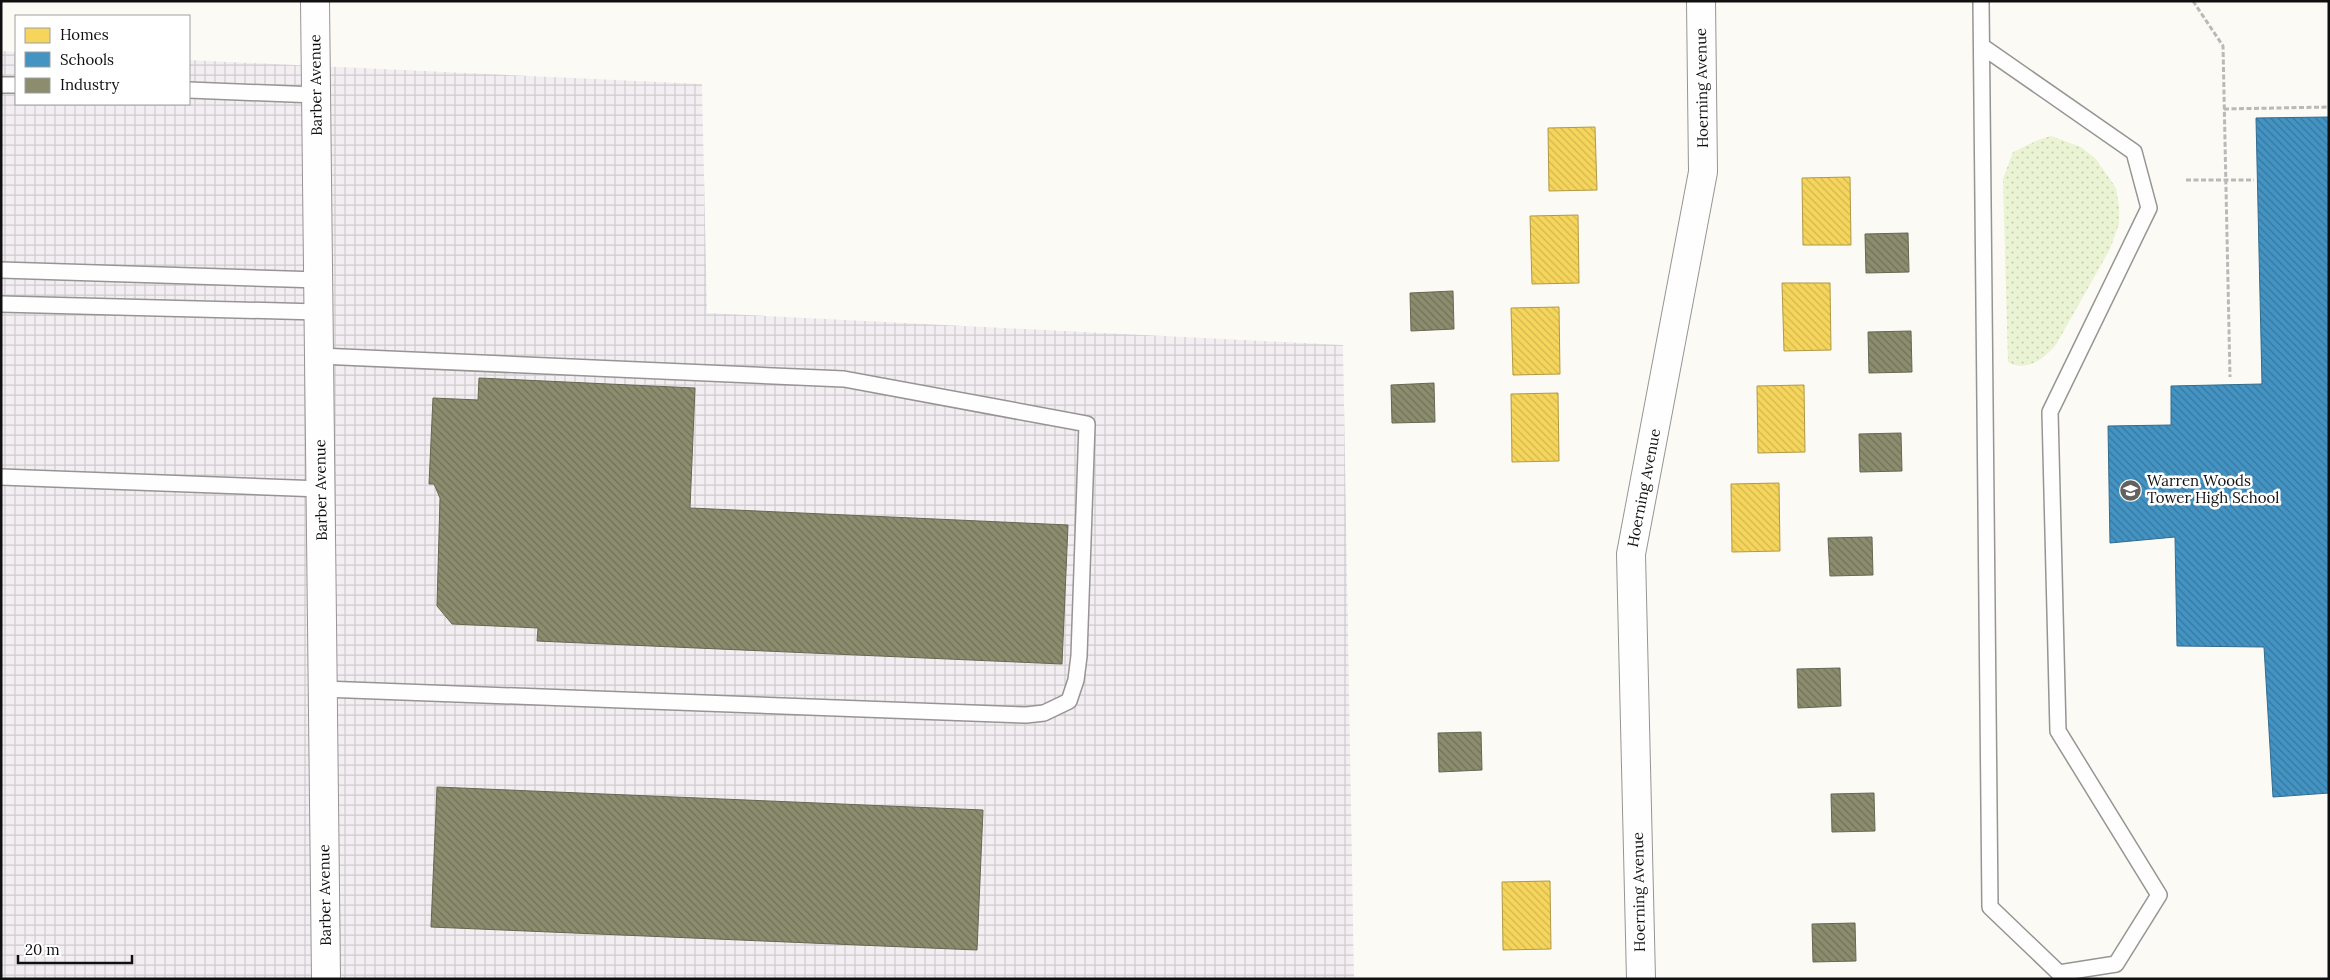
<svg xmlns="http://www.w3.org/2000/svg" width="2330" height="980" font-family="Lora,serif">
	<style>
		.industrial { fill: url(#industrial-grid) }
		.green { fill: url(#green-dots) }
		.homes { fill: url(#homes-back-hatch); stroke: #b19a45 }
		.schools { fill: url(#schools-back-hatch); stroke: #346c8d }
		.industry { fill: url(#industry-back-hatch); stroke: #676752 }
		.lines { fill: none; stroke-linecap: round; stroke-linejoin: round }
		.service-casing { stroke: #969593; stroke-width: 18 }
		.minor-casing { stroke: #969593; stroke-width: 30 }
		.path { stroke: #b9b9b8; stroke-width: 3; stroke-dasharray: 5 2.5; stroke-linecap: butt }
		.service { stroke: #fffefe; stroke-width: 15 }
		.minor { stroke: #fffefe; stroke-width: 28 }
		.labels { text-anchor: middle; stroke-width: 5; stroke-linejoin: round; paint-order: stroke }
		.street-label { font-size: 15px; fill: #101010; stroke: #fff }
		.poi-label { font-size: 15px; fill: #101010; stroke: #fff; text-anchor: start }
	</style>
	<defs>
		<pattern id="industrial-grid" width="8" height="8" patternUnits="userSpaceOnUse" patternTransform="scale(1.25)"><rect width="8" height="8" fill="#f3eef2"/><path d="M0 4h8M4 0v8" fill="none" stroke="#cfcbce"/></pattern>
		<pattern id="green-dots" width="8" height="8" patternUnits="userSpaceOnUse" patternTransform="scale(1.25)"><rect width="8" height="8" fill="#eaf3d3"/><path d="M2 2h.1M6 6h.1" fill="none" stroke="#c8cfb4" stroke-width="1.8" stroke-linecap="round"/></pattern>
		<pattern id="homes-back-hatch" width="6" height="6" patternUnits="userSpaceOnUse" patternTransform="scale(1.25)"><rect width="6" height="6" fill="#f6d55c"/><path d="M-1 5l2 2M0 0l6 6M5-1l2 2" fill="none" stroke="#d2b64f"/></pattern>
		<pattern id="schools-back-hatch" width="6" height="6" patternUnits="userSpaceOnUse" patternTransform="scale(1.25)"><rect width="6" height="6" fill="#4393c3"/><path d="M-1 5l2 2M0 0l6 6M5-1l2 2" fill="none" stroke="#37779d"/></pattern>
		<pattern id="industry-back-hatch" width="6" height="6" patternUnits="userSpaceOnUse" patternTransform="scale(1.25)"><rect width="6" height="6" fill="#8c8c6e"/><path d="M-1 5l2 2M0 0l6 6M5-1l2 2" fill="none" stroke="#717159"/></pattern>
	</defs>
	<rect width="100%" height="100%" fill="#fcfaf5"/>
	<path class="industrial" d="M1,51L16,52V104H189V60L702,84L707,313L1343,345L1354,979H1Z"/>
	<path class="green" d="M2051,136L2081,147L2096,159L2116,188L2119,207V224L2110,249L2057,343C2046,358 2026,373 2008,362L2003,179L2013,152L2038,140Z"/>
	<path class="homes" d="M1595,127L1597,190L1549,191L1548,128Z
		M1850,177L1851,245H1803L1802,178Z
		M1578,215L1579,283L1532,284L1530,216Z
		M1782,283H1830L1831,350L1784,351Z
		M1559,307L1560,374L1513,375L1511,308Z
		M1804,385L1805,452L1758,453L1757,386Z
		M1558,393L1559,461L1512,462L1511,394Z
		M1779,483L1780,551L1732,552L1731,484Z
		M1550,881L1551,949L1503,950L1502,882Z"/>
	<path class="schools" d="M2329,117V793L2273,797L2264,647L2177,646L2175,537L2110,543L2108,426L2171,425V386L2262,384L2256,118Z"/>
	<path class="industry" d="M1908,233L1909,272L1866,273L1865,234Z
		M1453,291L1454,329L1411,331L1410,293Z
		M1911,331L1912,372L1869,373L1868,332Z
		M479,378L695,388L690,508L1068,525L1062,664L537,641L538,628L452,624L437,606L440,498L434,484H429L433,398L478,400Z
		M1434,383L1435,422L1392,423L1391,385Z
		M1901,433L1902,471L1860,472L1859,434Z
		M1872,537L1873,575L1830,576L1828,538Z
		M1840,668L1841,706L1798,708L1797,669Z
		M1481,732L1482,770L1439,772L1438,733Z
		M437,787L983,810L977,950L431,927Z
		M1874,793L1875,831L1832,832L1831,794Z
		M1855,923L1856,961L1813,962L1812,924Z"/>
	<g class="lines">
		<defs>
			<path id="service" d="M1981,1L1990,907L2059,973L2116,964L2159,895L2058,731L2050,412L2149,208L2134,152L1983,47
				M1,85H16
				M189,90L316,95
				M1,270L319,280
				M1,304L319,312
				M319,356L844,379L1087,424L1079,656L1076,680L1069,701L1044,713L1026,715L323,689
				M1,477L321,489"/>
			<path id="minor" d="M315,1L326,979
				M1641,979L1631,554L1703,172L1701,1"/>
		</defs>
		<use href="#service" class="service-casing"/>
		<use href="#minor" class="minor-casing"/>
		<path class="path" d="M2193,1L2223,46L2230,377
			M2224,109L2329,107
			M2186,180H2254"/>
		<use href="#service" class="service"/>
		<use href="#minor" class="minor"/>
	</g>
	<defs>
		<symbol id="school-disc" viewBox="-11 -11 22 22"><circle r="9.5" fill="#636260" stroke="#fff"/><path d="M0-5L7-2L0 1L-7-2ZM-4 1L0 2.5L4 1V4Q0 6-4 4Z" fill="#fff"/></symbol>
	</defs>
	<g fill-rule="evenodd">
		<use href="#school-disc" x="2118" y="478" width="25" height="25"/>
	</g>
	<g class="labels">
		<g class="street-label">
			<text transform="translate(316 85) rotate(-91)" y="5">Barber Avenue</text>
			<text transform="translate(1702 88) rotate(-91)" y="5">Hoerning Avenue</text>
			<text transform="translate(1644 488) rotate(-79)" y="5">Hoerning Avenue</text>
			<text transform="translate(321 490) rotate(-91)" y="5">Barber Avenue</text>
			<text transform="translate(1639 892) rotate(-91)" y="5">Hoerning Avenue</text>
			<text transform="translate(325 895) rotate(-91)" y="5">Barber Avenue</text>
		</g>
		<g class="poi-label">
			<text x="2147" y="486">Warren Woods<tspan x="2147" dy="17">Tower High School</tspan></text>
		</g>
	</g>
	<rect width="2330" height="980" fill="none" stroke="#101010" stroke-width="5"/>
	<rect x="15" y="15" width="175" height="90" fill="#ffffff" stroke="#9f9f9f"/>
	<rect x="25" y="28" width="25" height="15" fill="#f6d55c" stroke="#9f9f9f"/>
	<text x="60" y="40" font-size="15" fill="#101010">Homes</text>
	<rect x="25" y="52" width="25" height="15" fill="#4393c3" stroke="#9f9f9f"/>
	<text x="60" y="65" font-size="15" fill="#101010">Schools</text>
	<rect x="25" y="78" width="25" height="15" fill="#8c8c6e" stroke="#9f9f9f"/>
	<text x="60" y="90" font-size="15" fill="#101010">Industry</text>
	<path d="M18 955v8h114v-8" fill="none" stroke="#101010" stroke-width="2.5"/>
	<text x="25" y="955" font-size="15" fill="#101010" stroke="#ffffff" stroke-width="4" paint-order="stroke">20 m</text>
</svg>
